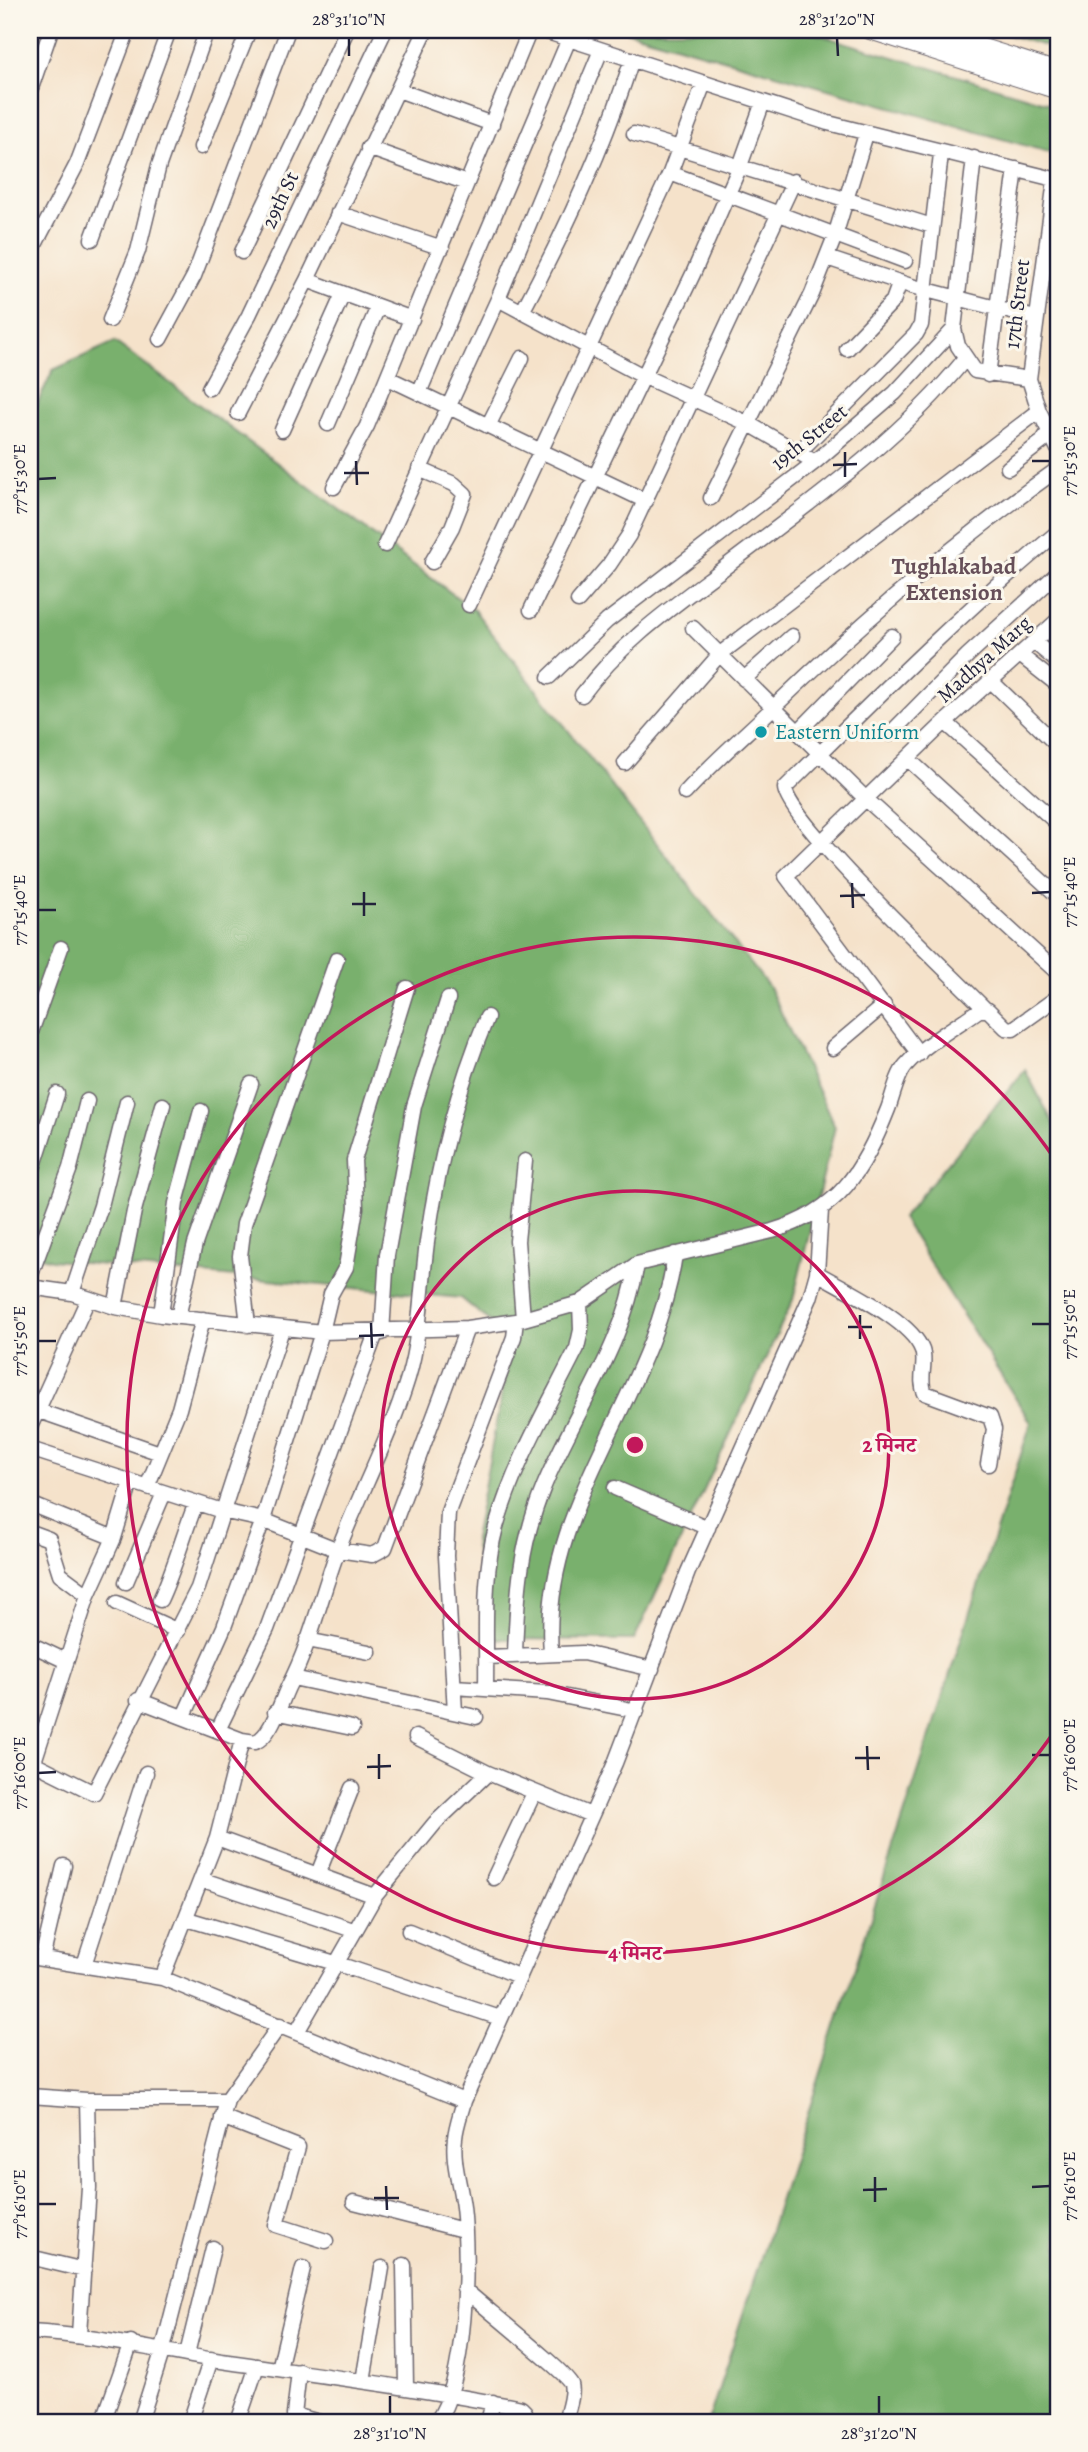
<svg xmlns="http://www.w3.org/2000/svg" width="1088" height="2452" font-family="Alegreya,'Noto Serif Devanagari',serif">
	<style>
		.forest { fill: #79b06d; stroke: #4e6954; stroke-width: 2 }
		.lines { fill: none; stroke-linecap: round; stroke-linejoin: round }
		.minor-casing { stroke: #6c656d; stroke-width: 17 }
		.major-casing { stroke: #6c656d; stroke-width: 20 }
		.minor { stroke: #fff; stroke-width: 14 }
		.major { stroke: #fff; stroke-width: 18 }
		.ticks { fill: none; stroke: #22223b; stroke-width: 2.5 }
		.ring { fill: none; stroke: #c2185b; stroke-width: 3.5 }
		.culture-dot { fill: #0f9aa8; stroke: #fbf7ec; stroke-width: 2.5 }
		.labels { text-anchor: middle; stroke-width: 6; stroke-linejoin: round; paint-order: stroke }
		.street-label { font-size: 21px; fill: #22223b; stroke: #fbf7ec }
		.culture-label { font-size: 21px; fill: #0d838f; stroke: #fbf7ec; text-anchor: start }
		.neighbourhood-label { font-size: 23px; font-weight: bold; fill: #664f59; stroke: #fbf7ec }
		.centre { fill: #c2185b; stroke: #fbf7ec; stroke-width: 3.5 }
		.ring-label { font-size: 21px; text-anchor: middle; font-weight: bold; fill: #c2185b; stroke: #fbf7ec; stroke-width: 6; stroke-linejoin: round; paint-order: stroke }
		.neatline { fill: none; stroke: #22223b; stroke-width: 2.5 }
		.ticks-label { font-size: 18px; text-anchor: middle; fill: #22223b }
	</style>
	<rect width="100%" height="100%" fill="#fbf7ec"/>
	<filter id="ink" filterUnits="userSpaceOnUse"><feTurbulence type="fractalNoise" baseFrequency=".0143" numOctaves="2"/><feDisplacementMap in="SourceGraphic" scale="14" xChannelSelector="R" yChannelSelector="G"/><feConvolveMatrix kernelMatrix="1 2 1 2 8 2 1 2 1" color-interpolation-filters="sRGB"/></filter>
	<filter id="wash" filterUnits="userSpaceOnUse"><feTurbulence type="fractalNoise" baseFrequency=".00686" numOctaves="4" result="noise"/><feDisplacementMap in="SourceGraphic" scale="28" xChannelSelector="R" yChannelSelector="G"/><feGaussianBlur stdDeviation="1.57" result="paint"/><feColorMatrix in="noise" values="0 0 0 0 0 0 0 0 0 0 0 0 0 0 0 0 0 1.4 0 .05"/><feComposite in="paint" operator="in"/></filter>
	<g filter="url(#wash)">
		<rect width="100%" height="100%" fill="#f5e2ca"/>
		<path class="forest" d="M622,30H803L1058,106V155Z
			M992,30H1058V50Z
			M115,342L474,610L769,987L835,1127L793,1300L634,1640L491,1639L474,1540L512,1340L461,1298L52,1260L30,1254V419L53,370Z
			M1025,1070L1058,1132V2422H708L1031,1423L902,1218Z"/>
	</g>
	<g filter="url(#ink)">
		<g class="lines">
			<defs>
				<path id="minor" d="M541,30L828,123L1058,180
					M398,90L492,124
					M30,91L51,30
					M634,134L932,226
					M201,147L249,30
					M368,148L467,183
					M670,173L905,261
					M1055,180L1029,379L1039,411L1058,449
					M338,213L442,248
					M92,239L169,30
					M242,252L347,30
					M30,254L77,164L128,30
					M827,258L911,286L1035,318
					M307,280L412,319
					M498,299L643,376L749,424L815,462
					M522,312C566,230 604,148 632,59
					M110,320L138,251L159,165L207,30
					M954,329L958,346L975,371L1029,379
					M160,339L194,276L288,30
					M847,349L893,301L900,282
					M988,375L1016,169
					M388,378L646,501
					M209,388L249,315L385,30
					M419,393L569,39
					M238,413L307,280L426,30
					M328,424L378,307
					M488,426L522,358
					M282,430L343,294
					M800,451L916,334L921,325L941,154
					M1008,468L1042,442L1049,431
					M419,469L454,484L465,494L452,527L432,562
					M334,487L367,426L530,30
					M711,498L812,294L835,236L866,134
					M385,545L498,299L601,50
					M578,601L609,565L629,535L794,181
					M469,605L670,173L704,83
					M531,610L693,274L740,166L763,102
					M693,628L866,799L1058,973
					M1034,642L1058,662
					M1020,655L1058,685
					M549,677L607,621L815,462L895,393L954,329L974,158
					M744,679L792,636
					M991,681L1058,746
					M582,695C618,646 668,610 716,574C802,508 896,444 965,359
					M945,722L1058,824
					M798,732L892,636
					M890,734L968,655L1058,573
					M908,759L1058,896
					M625,763L720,654L1039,411
					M685,793C714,761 746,734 777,704C865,619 958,540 1058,469
					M985,1009C953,976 786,820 785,788C874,700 962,612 1058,532
					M30,1035L61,948
					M833,1048L884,1005
					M919,1054L786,876L945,722L1058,620
					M30,1178L57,1094
					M817,1273C844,1289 911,1320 922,1350C927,1364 918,1379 925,1393L990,1417L994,1429L988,1464
					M30,1277L70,1168L87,1101
					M30,1287L72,1293L115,1307L161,1315L322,1332L467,1328L516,1321L580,1303L637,1264L772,1231C839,1211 863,1172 888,1109C893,1096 897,1075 906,1065C923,1045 957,1026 979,1010H988L1006,1028L1013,1029L1058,997
					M72,1293L101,1206L127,1102
					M115,1307L134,1211L163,1105
					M161,1315L176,1203L201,1111
					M178,1317L195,1244L251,1084
					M523,1319L517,1241L525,1161
					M248,1325L240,1256L244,1224L337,959
					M382,1333L387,1255L414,1106L448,999
					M39,1411L160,1453
					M30,1427L88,1299
					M30,1449L222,1511L263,1520L338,1550L372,1555L385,1548L467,1328
					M147,1487L179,1409L203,1319
					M615,1488L708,1528
					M30,1504L114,1538
					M30,1532L49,1539L60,1574L88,1595
					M126,1582L164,1493
					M160,1600C175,1568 183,1535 196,1503
					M117,1603L178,1631
					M307,1640L369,1652
					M30,1644L66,1661
					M551,1652C539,1507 656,1393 675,1254
					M515,1654C517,1593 520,1544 544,1486C575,1411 624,1345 637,1264
					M487,1657L583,1653L652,1669
					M293,1678L476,1717
					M454,1687L547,1693L637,1711
					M486,1687C487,1635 482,1578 496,1527C514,1464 548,1406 577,1348L581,1330L580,1303
					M138,1700L242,1740L255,1742C271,1737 281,1701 289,1685C311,1643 321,1595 338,1550C360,1493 390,1437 408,1378C421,1334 421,1288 427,1242C438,1164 457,1089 487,1017
					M275,1712L352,1728
					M455,1712L446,1556L448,1512L514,1337L516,1321
					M184,1716L224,1627L263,1520L322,1332L331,1294L346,1267L356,1208L354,1160L407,988
					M218,1730L267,1629L376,1333
					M416,1737L488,1773L591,1815
					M30,1761L94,1793L198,1588L282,1329
					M30,1774L88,1595L114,1538L131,1482
					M217,1838L375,1896
					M318,1874L352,1788
					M494,1878L534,1793
					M203,1880L353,1930
					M187,1919L335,1963L500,2018
					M409,1931L518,1976
					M30,1957L162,1978L464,2101
					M42,1959L64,1866
					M84,1965L146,1773
					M162,1978L217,1838L242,1740
					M297,2032L375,1896L435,1823L488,1773
					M30,2096L87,2100H227
					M222,2117L298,2147L276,2225L326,2241
					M354,2202L463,2230
					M30,2257L84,2270
					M404,2265L406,2386
					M464,2289C479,2303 569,2375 571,2384C574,2395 567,2411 565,2422
					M30,2332C93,2335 152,2350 215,2360C317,2375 419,2388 521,2408L525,2412V2422
					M79,2334L89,2188L87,2100
					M187,2354L213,2248
					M279,2369L303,2268
					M299,2371L294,2415L319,2422
					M363,2381L382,2268
					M103,2422L131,2343
					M140,2422L163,2349L227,2100L280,2025
					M190,2422L211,2359
					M238,2422L257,2366
					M436,2422C467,2382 469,2258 463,2207C460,2184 452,2161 455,2138C456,2126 461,2113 464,2101L615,1763L688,1572L810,1298L817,1273L821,1210
					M488,2422L493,2402"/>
				<path id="major" d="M870,30L1058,90
					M926,30L1058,72"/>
			</defs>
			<use href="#minor" class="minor-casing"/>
			<use href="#major" class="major-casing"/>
			<use href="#minor" class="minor"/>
			<use href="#major" class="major"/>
		</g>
	</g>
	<path class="ticks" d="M349,38V56M837,38L838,56M845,452V477M356,461L357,485M1032,461H1050M833,465L857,464M344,473H369M38,479L56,478M852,883L853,908M364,892V916M1032,893L1050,892M840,896L865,895M352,904H376M38,910H56M860,1315V1339M371,1323L372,1348M1032,1324H1050M848,1327H872M359,1336L384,1335M38,1341H56M867,1746L868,1770M379,1754V1779M1032,1755H1050M855,1758H880M367,1767L391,1766M38,1773L56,1772M875,2177V2202M386,2186L387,2210M1032,2187L1050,2186M863,2190L887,2189M374,2198H399M38,2204H56M390,2396V2414M879,2396V2414"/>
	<g class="ring">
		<circle cx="635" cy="1445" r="254"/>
		<path d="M1056 1729A508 508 0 1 1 1056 1161"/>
	</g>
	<circle class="culture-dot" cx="761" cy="732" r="7"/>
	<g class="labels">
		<g class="street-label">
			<text transform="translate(280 200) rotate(-65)" y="7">29th St</text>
			<text transform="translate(1017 304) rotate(-83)" y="7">17th Street</text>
			<text transform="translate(809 437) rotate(-39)" y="7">19th Street</text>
			<text transform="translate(984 659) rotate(-42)" y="7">Madhya Marg</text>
		</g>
		<g class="culture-label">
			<text x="775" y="739">Eastern Uniform</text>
		</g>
		<g class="neighbourhood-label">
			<text x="954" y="574">Tughlakabad<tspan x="954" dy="26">Extension</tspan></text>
		</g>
	</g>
	<circle cx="635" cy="1445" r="10" class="centre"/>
	<g class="ring-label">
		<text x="889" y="1452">2 मिनट</text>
		<text x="635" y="1960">4 मिनट</text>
	</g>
	<rect width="1088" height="2452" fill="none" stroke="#fbf7ec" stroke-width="77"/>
	<rect x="38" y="38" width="1012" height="2376" class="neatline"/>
	<g class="ticks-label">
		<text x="349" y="25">28°31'10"N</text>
		<text x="837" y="25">28°31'20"N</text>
		<text transform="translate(1069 461) rotate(-90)" y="6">77°15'30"E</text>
		<text transform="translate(19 479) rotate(-90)" y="6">77°15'30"E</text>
		<text transform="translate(1069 892) rotate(-90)" y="6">77°15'40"E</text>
		<text transform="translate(19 910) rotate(-90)" y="6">77°15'40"E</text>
		<text transform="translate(1069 1324) rotate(-90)" y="6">77°15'50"E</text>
		<text transform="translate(19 1341) rotate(-90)" y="6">77°15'50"E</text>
		<text transform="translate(1069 1755) rotate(-90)" y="6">77°16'00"E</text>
		<text transform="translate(19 1773) rotate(-90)" y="6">77°16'00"E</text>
		<text transform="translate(1069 2186) rotate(-90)" y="6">77°16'10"E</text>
		<text transform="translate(19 2204) rotate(-90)" y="6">77°16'10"E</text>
		<text x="390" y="2439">28°31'10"N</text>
		<text x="879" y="2439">28°31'20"N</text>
	</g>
</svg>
